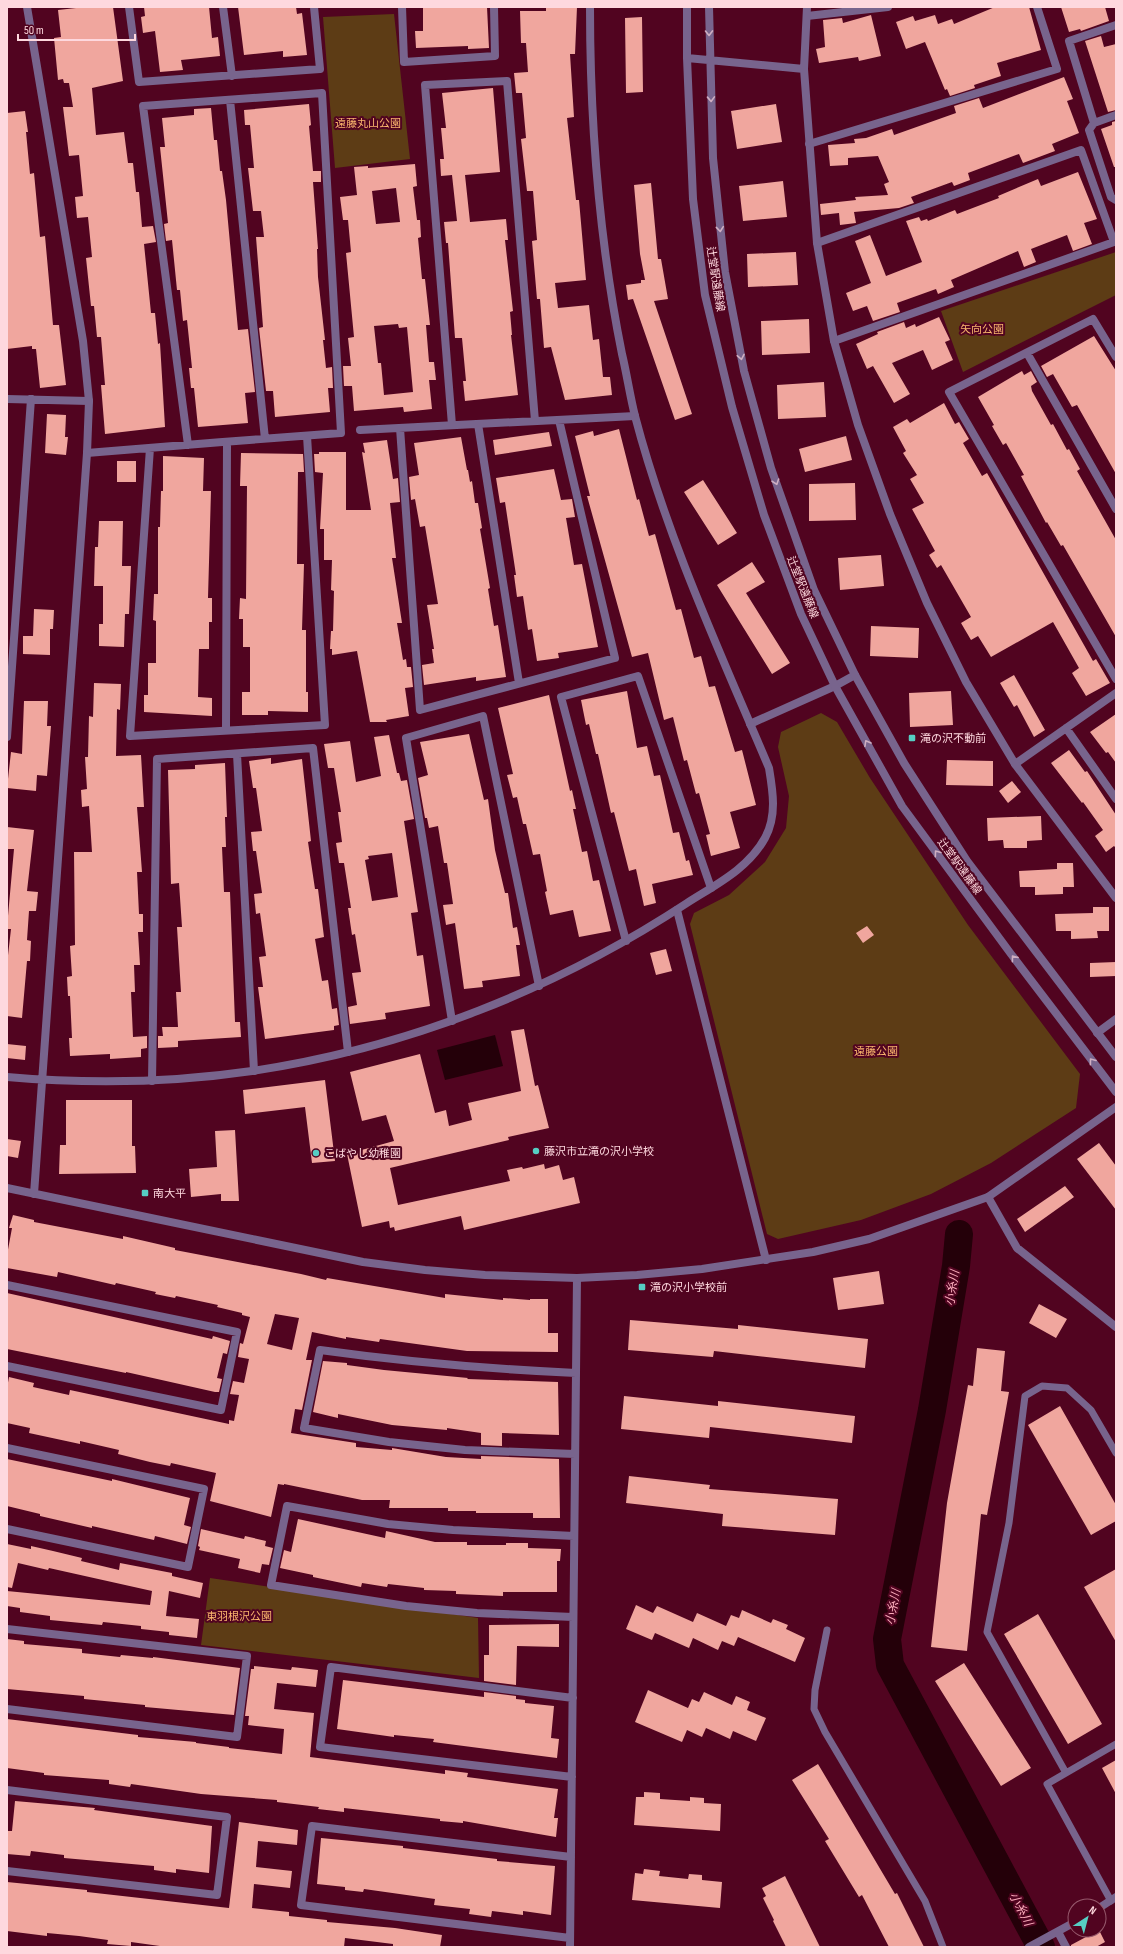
<svg xmlns="http://www.w3.org/2000/svg" width="1123" height="1954" font-family="'Sofia Sans Condensed','Noto Sans JP',sans-serif">
	<style>
		.green { fill: #5d3c15 }
		.water { fill: #240009 }
		.lines { fill: none; stroke-linecap: round; stroke-linejoin: round }
		.river { stroke: #240009; stroke-width: 28 }
		.building { fill: #f0a69e; fill-rule: evenodd }
		.service { stroke: #78648d; stroke-width: 7 }
		.pedestrian { stroke: #78648d; stroke-width: 8 }
		.minor { stroke: #78648d; stroke-width: 8 }
		.tertiary { stroke: #78648d; stroke-width: 8 }
		.oneway { stroke: #cfafc2 }
		.poi-dot { fill: #56cec3; stroke: #510420; stroke-width: 1.5 }
		.labels { text-anchor: middle; stroke-width: 4; stroke-linejoin: round; paint-order: stroke }
		.park-label { font-size: 11px; fill: #f9b66d; stroke: #510420 }
		.street-label { font-size: 11px; fill: #fed8de; stroke: #510420 }
		.poi-label { font-size: 11px; fill: #fed8de; stroke: #510420; text-anchor: start }
		.water-label { font-size: 12px; font-style: italic; fill: #fcadbc; stroke: #510420 }
	</style>
	<rect width="100%" height="100%" fill="#510420"/>
	<path class="green" d="M394,14L410,159L335,168L323,17Z
		M1116,252V295L963,372L941,311Z
		M821,713L837,722L870,778L968,925L1080,1074L1076,1108L991,1163L931,1194L861,1220L778,1239L767,1234L690,924L694,913L729,895L765,862L786,828L789,796L778,747L781,732Z
		M210,1578L478,1618L479,1678L201,1645Z"/>
	<path class="water" d="M495,1035L503,1066L445,1080L437,1050Z"/>
	<g class="lines">
		<path class="river" d="M959,1234L956,1266L932,1410L887,1639L890,1665L1041,1947"/>
	</g>
	<path class="building" d="M85,7H113L123,81L92,88L96,135L124,132L128,163H133L136,192H139L142,227L153,226L156,242L144,244L151,313H155L158,344L160,343L165,427L105,434L101,385H105L101,337H97L94,306H91L86,258L92,257L88,217L77,218L75,197L83,196L79,155L69,156L63,107H73L69,83H64L63,79L58,80L54,38L61,37L58,10Z
		M144,7H209L212,38L218,37L220,56L181,60L183,70L160,72L155,31L143,33L141,17L145,16Z
		M238,7H296L297,14L302,13L307,55L283,57V51L244,55Z
		M423,7H487L489,48L468,49V46L416,48L415,31H423Z
		M546,7H577L575,54H570L574,117L567,118L576,200H579L586,280L555,283L558,308L589,305L593,340L599,339L603,377H610L612,395L565,400L551,347L544,348L540,299H537L532,241L537,240L533,191H527L521,139L526,138L522,93H516L514,73L528,72L526,43H521L520,11H546Z
		M995,7H1029L1041,50L997,63L1001,76L974,85L975,88L950,96L947,89L945,90L925,42L906,49L896,22L913,16L915,21L935,15L938,24L952,19L954,24Z
		M1061,7H1105L1109,21L1081,31L1080,29L1069,32Z
		M871,15L881,56L859,61L858,57L819,63L816,49L825,47L823,20L842,18L843,23Z
		M642,17L643,92L626,93L625,18Z
		M1101,36L1104,47L1116,44V110L1108,112L1085,41Z
		M1064,77L1073,99L1067,101L1079,133L1052,144L1055,151L1023,163L1019,154L968,173L970,180L954,186L952,182L911,197L914,203L899,208L854,212L856,223L840,225L839,213L821,215L820,204L856,200L855,197L888,195L884,184L889,182L878,156L848,158V165L830,166L828,145L855,143L854,139L866,138L892,129L894,135L956,113L954,106L979,98L983,108Z
		M493,88L500,172L465,175L470,222L506,219L508,240H505L513,311L510,312L512,335H511L518,395L465,401L463,381H466L462,338H455L448,243H446L444,222L457,221L452,175L441,176L440,159H444L441,128H446L442,93Z
		M309,104L311,125L309,126L313,171H321V182H313L318,249H317L318,277L325,340H323L326,368L332,367L333,388H328L330,412L275,417L273,391H266L259,328L263,327L256,237H264L261,211H253L248,168H254L250,125H245L244,110Z
		M776,104L782,142L737,149L731,111Z
		M211,108L214,140H217L220,171H222L226,200L238,330L248,329L255,392L245,393L248,423L198,427L194,388H191L189,368H192L187,320L183,321L180,290H177L172,240L166,241L164,224L168,223L160,147H165L162,118L194,115V109Z
		M25,111L28,132H26L30,174L34,173L40,237L45,236L53,325H59L66,385L40,388L36,349H32V346L7,349V113Z
		M1116,121V167H1114L1101,129L1112,125V122Z
		M415,164L417,186L413,187L417,220H420L421,237L418,238L422,279H425L430,325H426L429,362H434L436,380H429L432,409L404,412L403,407L354,411L352,386H344L343,366H351L348,338L354,337L346,253L351,252L348,220H343L340,197L357,195L354,167L368,166V168ZM396,188L400,222L376,224L372,191ZM398,324L399,328L407,327L413,392L384,395L381,363H378L374,326Z
		M1078,172L1097,219L1084,223L1092,244L1073,251L1067,235L1031,249L1036,262L1024,267L1018,251L951,280L954,287L938,294L936,289L897,303L900,312L873,321L867,306L853,311L846,293L871,283L855,241L870,235L886,276L922,262L906,221L919,217L921,221L927,219L928,221L955,210L957,214L999,198L998,196L1038,179L1041,186Z
		M783,181L787,217L743,221L739,186Z
		M651,183L658,259H661L668,299L654,301L692,414L675,420L633,299L628,300L626,285L641,283V280H645L640,254L634,185Z
		M796,252L798,285L748,287L747,254Z
		M939,317L950,340L945,342L953,360L932,370L923,350L892,363L910,394L894,403L873,366L867,369L856,344L878,334L877,332L904,322L906,328L915,324L916,327Z
		M809,319L810,353L762,355L761,321Z
		M1094,336L1116,371V474L1077,405L1072,407L1053,374L1047,377L1041,366Z
		M1022,371L1024,375L1031,371L1037,382L1031,386L1032,391L1051,425L1053,424L1067,450L1069,449L1080,469L1077,471L1116,540V637L1063,545L1061,546L1047,522L1046,523L1021,476L1024,475L1006,443L1003,445L992,426L994,425L978,397Z
		M824,382L826,417L778,419L777,385Z
		M944,403L955,424L959,422L969,439L963,443L982,476L987,473L1093,661L1096,659L1110,683L1086,696L1072,673L1079,668L1053,622L991,657L978,636L971,640L961,623L971,617L941,565L937,568L929,555L935,551L912,509L924,503L910,479L917,475L903,453L906,451L893,427L907,419L910,423Z
		M47,414L66,415L65,437H68L66,455L45,453Z
		M619,429L637,500L639,499L649,536L655,534L676,610L681,609L694,658L701,656L709,687L715,686L735,752L742,750L756,805L730,812L740,848L711,856L706,835L710,834L699,793L696,794L687,760L684,761L673,717L664,720L648,653L632,657L587,496H590L575,436L593,431L594,436Z
		M549,432L552,446L495,455L493,440Z
		M846,436L852,460L805,472L799,449Z
		M461,437L467,470H468L470,482L472,481L475,503H478L482,528L480,529L490,588L488,589L494,626L498,625L506,677L476,681V677L424,685L422,665L434,663L432,649H434L427,605L438,604L425,526L420,527L415,499L411,500L409,477L419,475L414,443Z
		M387,440L393,479L398,478L400,502L390,503L396,558H392L402,623H397L403,660L406,659L407,667H411L413,687L405,688L409,716L386,720L387,722H370L357,651L332,655V649H330L331,631H333L334,591L331,590L332,560H324V529H320L323,473L315,472L314,454H319V452H346V510H371L362,452L365,453L363,443Z
		M241,453L303,454L304,472H298L297,564H304L302,630H306V692H308V712L268,711V715H242V692H250V647H243V619H239L240,598L246,599L247,486H240Z
		M163,456L204,458L203,491H211L208,598H212V622H209V649H199L198,697L212,698V716L144,712V695H148V663H156V621L153,620L154,594H158V527H160L161,491H163Z
		M117,461H136V482H117Z
		M554,469L561,500L572,499L575,517L566,518L574,565L582,564L598,647L558,653L559,658L537,661L532,629L528,630L523,596L517,597L514,575H516L505,502L500,503L496,478Z
		M703,480L737,533L718,545L684,492Z
		M855,483L856,520L809,521V484Z
		M99,521H123L122,566H131L129,614H125L124,647L99,646V624H103V586H94L95,547H98Z
		M881,555L884,586L840,590L838,558Z
		M752,562L765,582L746,593L790,663L772,674L717,585Z
		M34,609L54,610L53,629H50V655L23,654V636H33Z
		M871,626L919,628L918,658L870,656Z
		M1014,675L1045,730L1034,737L1017,705L1014,707L1000,683Z
		M94,683L121,684L120,710L117,709L116,756L141,755L144,807H137L142,872H137L139,914H143V932H138L140,965H134L135,992H131L133,1037L147,1036V1048L141,1049V1057L110,1059V1054L70,1056L69,1038H72L70,996H68L67,977L72,976L70,946L75,945L74,852H92L89,806L82,807L81,790L87,789L85,757H88L89,716L93,717Z
		M627,691L637,748L647,746L654,776L660,775L673,833L679,832L686,861L689,860L693,875L652,884L656,903L644,906L636,869L629,871L614,812L611,813L598,754H596L589,724L586,725L581,700Z
		M951,691L953,725L910,727L909,693Z
		M549,695L570,791L572,790L576,809H573L582,852L587,851L593,881L599,880L611,931L579,937L573,910L550,915L545,892L547,891L540,854L533,855L526,824H523L517,797L513,798L507,775L513,774L498,708Z
		M24,701H48L47,726H51L47,776L37,775L36,791L7,788L11,752L22,754Z
		M1116,714V763L1108,752L1106,753L1090,732Z
		M469,734L484,800L488,799L495,850L505,893H508L513,928L517,927L520,945H516L520,976L482,981L483,987L464,989L455,923L446,925L443,905L453,904L447,863H444L438,826L429,828L427,818H425L418,778L428,775L420,742Z
		M389,735L397,773H399L401,781L407,780L414,819L404,821L418,912L411,913L417,956L423,955L430,1006L385,1013L386,1019L350,1024L348,1007L357,1005L352,973L361,972L355,934L352,935L348,908H351L344,863H339L336,843L342,842L338,812H341L334,768H328L324,744L350,741L356,782L381,776L374,737ZM392,853L398,897L372,901L365,860L369,859L368,856Z
		M1069,750L1085,772L1087,771L1116,815V848L1114,846L1106,852L1095,836L1103,830L1083,802L1082,803L1051,763Z
		M271,758V764L302,759L311,841L308,842L315,889H318L324,937L315,939L322,981L328,980L332,1009L337,1008L339,1025L334,1026V1030L265,1039L258,987H263L259,957L266,956L260,913L256,914L254,894L262,893L256,851H253L251,832L262,831L256,788H253L249,761Z
		M947,760L993,761V786L946,785Z
		M225,763L227,817H225L226,847H222L224,892H230L235,1022H240L241,1037L178,1041V1047L158,1048V1036H163L162,1027H178L176,992H181L177,927H182L179,883L171,884L168,770L195,769V765Z
		M1012,781L1021,792L1008,803L999,791Z
		M1041,816L1042,840L1027,841V848H1004L1003,840L988,841L987,818Z
		M7,827L34,830L27,891L38,892L36,911H29L27,940L31,941L30,961H27L22,1018L7,1016V964L11,929H7V927L14,849H7Z
		M1057,863H1073L1074,887H1063V894L1035,895V887H1020L1019,871L1057,869Z
		M1093,907H1109V931H1097L1098,938L1071,939V931H1056L1055,914L1093,913Z
		M867,926L874,935L863,943L856,933Z
		M666,949L672,971L656,975L650,953Z
		M1116,962V976L1090,977V963Z
		M524,1029L535,1086L538,1085L549,1128L508,1137L509,1140L390,1168L398,1205L510,1181L507,1170L522,1167L523,1169L544,1164L545,1169L559,1165L563,1180L574,1177L580,1203L464,1230L461,1216L395,1231L394,1227L390,1228L389,1221L362,1227L347,1154L394,1141L386,1115L362,1121L350,1072L420,1054L435,1113L446,1110L449,1126L472,1120L468,1103L521,1091L511,1031Z
		M7,1044L26,1046L25,1060L7,1058Z
		M325,1080L335,1161L312,1163L305,1107L245,1114L243,1090Z
		M66,1100H132V1146H135L136,1173L59,1174L60,1145H66Z
		M235,1130L239,1201H221V1194L191,1197L189,1169L217,1167L215,1131Z
		M7,1139L21,1141L18,1158L7,1156Z
		M1099,1143L1116,1166V1210L1077,1159Z
		M1065,1186L1074,1197L1025,1232L1017,1219Z
		M13,1215L34,1220V1222L123,1239V1236L175,1248V1250L301,1274L326,1280L327,1278L445,1298V1294L503,1300V1298L530,1300V1299H548V1333H558V1352L467,1351L380,1339L379,1342L346,1337V1339L312,1332L306,1360H312L302,1410L295,1409L291,1433L356,1443V1447L392,1450V1448L446,1457L481,1459V1456L559,1459L560,1518H533V1513H476V1511H448V1508H389L390,1500H362L284,1484V1485L278,1484L271,1517L210,1501L216,1473L171,1463L170,1466L150,1462L118,1454L119,1450L80,1441V1444L29,1433L30,1428L7,1423V1388L9,1377L34,1383L33,1387L69,1395L70,1390L229,1424V1420L234,1421L239,1395L230,1394L233,1381L244,1383L249,1359L238,1357L240,1343L243,1344L250,1317L242,1315V1313L217,1307L218,1305L176,1296L175,1298L155,1294L156,1292L116,1283L115,1285L58,1272L57,1277L7,1268V1255L12,1228H9ZM275,1314L299,1318L292,1350L267,1344Z
		M879,1271L884,1304L838,1310L833,1278Z
		M7,1293L212,1339L213,1336L230,1341L227,1354L223,1353L217,1378L222,1379L219,1392H215L126,1372V1373L7,1349Z
		M1039,1304L1067,1319L1056,1338L1029,1323Z
		M630,1320L738,1329V1325L868,1339L865,1368L714,1351L713,1357L628,1350Z
		M977,1348L1005,1351L1001,1391L1009,1392L987,1515L981,1514L967,1651L931,1647L947,1503L968,1385L973,1386Z
		M323,1361L347,1363V1365L384,1370L468,1378L467,1379L558,1382L559,1435L502,1433V1446L481,1445V1433L447,1428V1430L392,1425L338,1414V1418L313,1412Z
		M624,1396L718,1406V1401L855,1416L852,1443L710,1427L709,1438L621,1429Z
		M1060,1406L1116,1505V1521L1091,1535L1028,1425Z
		M7,1459L112,1481V1479L190,1498L184,1525L191,1527L187,1544L155,1536L154,1540L92,1526V1528L40,1516V1514L7,1506Z
		M629,1476L710,1485L709,1489L838,1499L835,1535L722,1526L723,1514L626,1503Z
		M298,1519L385,1538L386,1531L435,1542H467V1545H506V1543H528V1548L561,1549L560,1561H557V1592H503V1596L456,1594V1591L424,1590V1588L388,1584L387,1587L362,1583L361,1587L313,1577V1575L280,1568L284,1550L291,1552Z
		M201,1529L244,1539L245,1536L266,1541L265,1546L273,1548L269,1565L262,1564L260,1573L238,1568L240,1559L199,1550L200,1547L198,1546Z
		M7,1544L31,1549V1546L53,1551L82,1558L81,1561L119,1570L120,1563L172,1573V1576L203,1583L200,1598L169,1591L166,1616L199,1619L197,1638L169,1635V1632L141,1629V1626L103,1622L102,1625L50,1620V1616L20,1612V1608L7,1606V1591L150,1605L152,1591L49,1568L48,1570L18,1563L12,1588L7,1587Z
		M1116,1569V1642L1084,1587Z
		M636,1605L653,1613L657,1606L693,1622L697,1613L726,1626L731,1615L739,1618L742,1610L771,1623L773,1619L788,1625L786,1629L805,1638L795,1662L738,1637L734,1646L722,1641L718,1650L693,1638L689,1648L655,1633L652,1640L626,1629Z
		M1038,1614L1102,1724L1068,1744L1004,1634Z
		M559,1624V1647L517,1646L516,1685L484,1681V1655H489V1625Z
		M7,1639L24,1641V1644L82,1649V1653L120,1657L121,1655L153,1658V1657L240,1668L234,1715L145,1707V1705L84,1699V1696L7,1689Z
		M964,1663L1031,1768L1001,1786L935,1681Z
		M254,1666L291,1670L292,1667L318,1670L316,1687L277,1683L274,1709L314,1713L310,1757L445,1774V1770L468,1773L467,1777L558,1789L554,1818H558L556,1837L463,1821V1823L440,1821V1819L344,1808V1812L318,1809L319,1807L277,1802V1800L201,1794L131,1784L130,1787L109,1784V1780L44,1775V1773L7,1768V1719L138,1735V1737L196,1742V1743L229,1747V1748L282,1754L284,1729L248,1725L249,1716H245L251,1669H254Z
		M343,1680L484,1697V1692L516,1696V1699L525,1700V1703L554,1706L551,1738L559,1739L557,1758L433,1742L434,1739L394,1735V1737L337,1729Z
		M648,1690L688,1708L692,1699L699,1702L704,1692L732,1705L736,1696L750,1702L747,1710L766,1718L756,1741L733,1731L730,1739L706,1728L702,1737L687,1730L682,1742L635,1722Z
		M1116,1760V1794L1102,1768Z
		M818,1764L895,1894L897,1893L924,1947H889L862,1895L859,1897L825,1841L829,1839L792,1780Z
		M644,1792L660,1793V1799L690,1801V1797L704,1798V1803L721,1804L720,1831L634,1825L636,1797H644Z
		M15,1801L95,1808L94,1810L212,1826L209,1873L176,1869V1873L154,1870V1866L64,1858V1855L31,1851L30,1856L7,1854V1831H12Z
		M239,1822L298,1830L297,1845L258,1841L256,1867L292,1871L290,1888L254,1884L252,1908L289,1912V1916L327,1920V1922L395,1928L442,1935L440,1947H401L393,1946V1944L345,1938L344,1947H167L131,1942V1946L107,1944L108,1940L79,1936L47,1933V1936L7,1931V1882L87,1890V1892L229,1908Z
		M321,1838L403,1846V1848L497,1859V1861L555,1866L551,1915L523,1911V1915L492,1911L491,1917L469,1914L470,1909L434,1905L435,1899L364,1889L363,1892L345,1890V1887L317,1884Z
		M644,1869L660,1871L659,1876L688,1879L689,1874L702,1875V1880L722,1882L720,1908L632,1900L635,1873L643,1874Z
		M785,1876L820,1947H786L773,1921L774,1920L763,1898L766,1896L762,1888Z
		M1099,1930L1105,1942L1096,1947H1071V1945Z"/>
	<g class="lines">
		<path class="service" d="M827,1630L815,1690L814,1709L825,1732L925,1901L943,1947
			M1066,1773L987,1632L1009,1523L1025,1396L1042,1386L1067,1388L1091,1410L1116,1453
			M1111,1901L1047,1784L1116,1744"/>
		<path class="pedestrian" d="M1097,1033L1116,1019"/>
		<path class="minor" d="M129,7L139,82L320,69L314,7
			M223,7L232,76
			M402,7L404,62L495,56L494,7
			M807,16L888,7
			M1116,25L1069,41L1094,123L1116,115
			M230,100L265,439
			M1094,123L1089,130L1111,197L1116,200
			M809,144L1057,69L1037,7
			M817,243L1081,150L1114,242L834,341
			M1027,353L1116,509
			M1116,357L1093,319L949,392L1116,679
			M7,399L89,401
			M478,424L519,683
			M452,425L425,85L507,81L535,421
			M400,428L420,710L615,658L559,420
			M360,430L635,416
			M150,448L130,736L325,725L307,436
			M87,453C172,446 256,439 341,433L322,93L143,106L188,445
			M750,724L835,686L855,675
			M1066,728L1116,799
			M226,730L227,442
			M7,737L31,399
			M237,754L254,1071
			M1015,764L1116,693
			M677,910L766,1260
			M626,941L561,697L638,676L711,888
			M452,1021L406,738L483,716L539,986
			M152,1081L157,759L313,748L348,1052
			M988,1197L1017,1248L1116,1327
			M7,1285L237,1332L221,1410L7,1366
			M7,1448L204,1489L188,1567L7,1529
			M575,1454L465,1450L389,1442L304,1428L320,1350C406,1362 490,1369 576,1373
			M573,1617L477,1613L406,1606L271,1585L287,1506L388,1524L453,1530L574,1536
			M7,1629L247,1656L237,1737L7,1709
			M572,1777L320,1747L331,1667L573,1698
			M7,1790L227,1817L217,1895L7,1871
			M1099,1908L1116,1897
			M1058,1932L1066,1947
			M570,1938L301,1905L312,1826L571,1857
			M570,1947L577,1278
			M1029,1947L1075,1922"/>
		<path class="tertiary" d="M27,7L83,341L89,401L87,453L34,1194
			M687,7V58L693,199L705,295L732,407L764,515L801,614L835,686L902,806L1011,954L1116,1092
			M709,7L713,158L725,272L744,371L771,468L814,590L855,675L904,763L967,861L1116,1057
			M807,7L804,69L817,243L834,341L858,425L890,514L927,603L966,682L1015,764L1116,898
			M687,58L804,69
			M7,1077C89,1084 170,1083 252,1071C407,1048 556,989 687,903C715,885 748,869 765,838C777,816 773,792 769,768C720,652 667,538 635,416C630,396 627,375 622,354C599,240 590,124 590,7
			M7,1188L363,1262L425,1270L485,1275L577,1278L637,1275L702,1269L813,1252L869,1239L988,1197L1116,1107"/>
	</g>
	<defs><path id="oneway-chevron" d="M-2-3.5L2.5 0L-2 3.5" fill="none" stroke-width="1.6" stroke-linecap="round" stroke-linejoin="round"/></defs>
	<g class="oneway">
		<use href="#oneway-chevron" transform="translate(709 33) rotate(89)"/>
		<use href="#oneway-chevron" transform="translate(711 99) rotate(88)"/>
		<use href="#oneway-chevron" transform="translate(720 229) rotate(84)"/>
		<use href="#oneway-chevron" transform="translate(741 357) rotate(79)"/>
		<use href="#oneway-chevron" transform="translate(776 482) rotate(71)"/>
		<use href="#oneway-chevron" transform="translate(867 743) rotate(-119)"/>
		<use href="#oneway-chevron" transform="translate(937 853) rotate(-126)"/>
		<use href="#oneway-chevron" transform="translate(1014 958) rotate(-127)"/>
		<use href="#oneway-chevron" transform="translate(1092 1061) rotate(-127)"/>
	</g>
	<g class="poi-dot">
		<rect x="908" y="734" width="8" height="8" rx="2"/>
		<circle cx="536" cy="1151" r="4"/>
		<circle cx="316" cy="1153" r="4"/>
		<rect x="141" y="1189" width="8" height="8" rx="2"/>
		<rect x="638" y="1283" width="8" height="8" rx="2"/>
	</g>
	<g class="labels">
		<g class="park-label">
			<text x="368" y="127">遠藤丸山公園</text>
			<text x="982" y="333">矢向公園</text>
			<text x="876" y="1055">遠藤公園</text>
			<text x="239" y="1620">東羽根沢公園</text>
		</g>
		<g class="street-label">
			<text transform="translate(716 279) rotate(81)" y="4">辻堂駅遠藤線</text>
			<text transform="translate(803 587) rotate(68)" y="4">辻堂駅遠藤線</text>
			<text transform="translate(960 866) rotate(54)" y="4">辻堂駅遠藤線</text>
		</g>
		<g class="poi-label">
			<text x="920" y="742">滝の沢不動前</text>
			<text x="544" y="1155">藤沢市立滝の沢小学校</text>
			<text x="324" y="1157">こばやし幼稚園</text>
			<text x="153" y="1197">南大平</text>
			<text x="650" y="1291">滝の沢小学校前</text>
		</g>
		<g class="water-label">
			<text transform="translate(952 1288) rotate(-81)" y="4">小糸川</text>
			<text transform="translate(893 1607) rotate(-79)" y="4">小糸川</text>
			<text transform="translate(1021 1909) rotate(62)" y="4">小糸川</text>
		</g>
	</g>
	<rect width="1123" height="1954" fill="none" stroke="#fed8de" stroke-width="16"/>
	<g transform="translate(1087 1918) rotate(36)"><circle r="19" fill="#510420" stroke="#96596c"/>
	<path d="M0-3L7 15L0 10L-7 15Z" fill="#56cec3"/>
	<text y="-6" font-size="11" font-weight="bold" text-anchor="middle" fill="#fed8de">N</text>
	</g>
	<path d="M18 34v6h117v-6" fill="none" stroke="#fed8de" stroke-width="2"/>
	<text x="24" y="34" font-size="12" fill="#fed8de" stroke="#510420" stroke-width="3" paint-order="stroke">50 m</text>
</svg>
